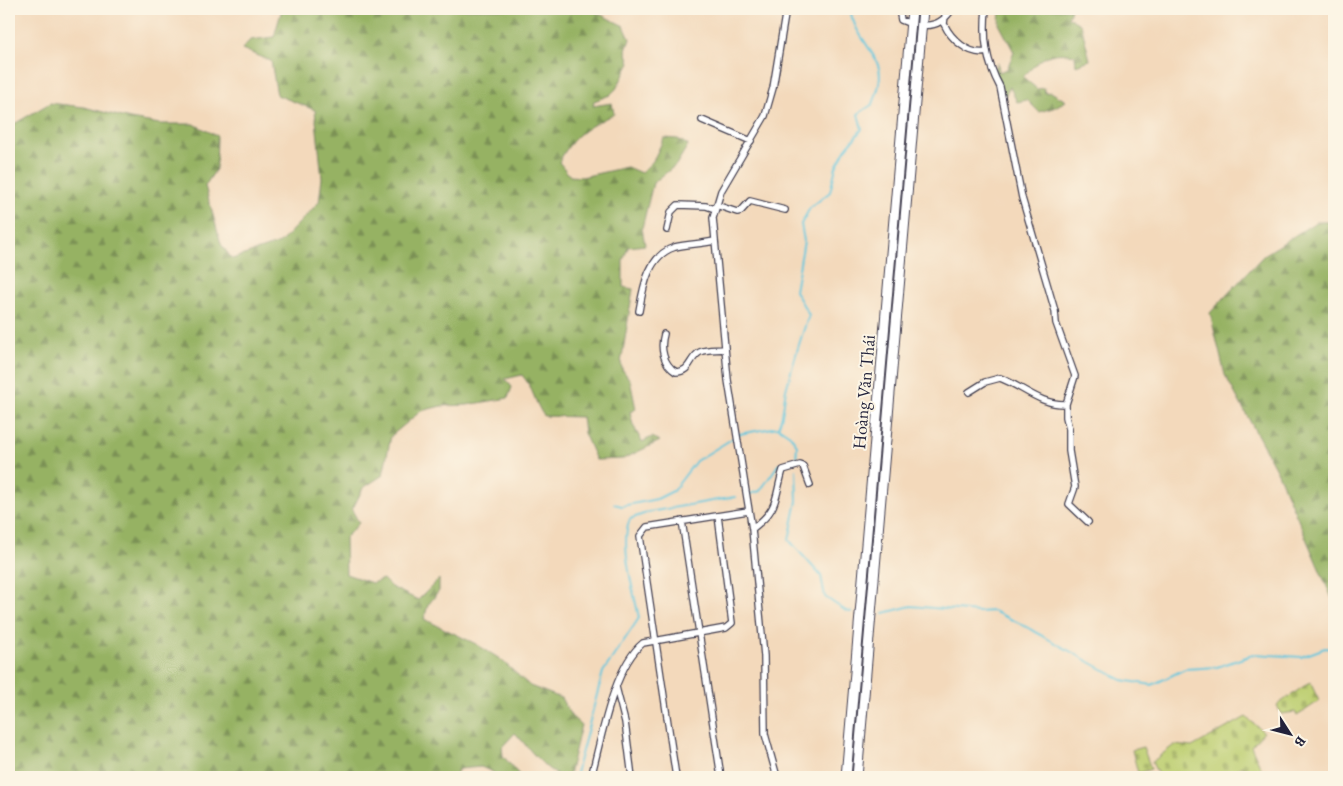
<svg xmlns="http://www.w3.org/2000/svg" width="1343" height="786" font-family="'EB Garamond',serif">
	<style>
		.forest { fill: url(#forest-firs); stroke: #5c6a50 }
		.cemetery { fill: url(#cemetery-stones); stroke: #707856 }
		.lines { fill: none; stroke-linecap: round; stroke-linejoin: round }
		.stream { stroke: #60c6dd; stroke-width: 2 }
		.street-casing { stroke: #413d4e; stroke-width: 8 }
		.primary-casing { stroke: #413d4e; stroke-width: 11 }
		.street { stroke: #fff; stroke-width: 5.5 }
		.primary { stroke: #fff; stroke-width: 9 }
		.labels { text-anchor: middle; stroke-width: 4; stroke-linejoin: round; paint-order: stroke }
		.street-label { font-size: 18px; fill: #22223b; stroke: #fcf5e5 }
	</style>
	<defs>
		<pattern id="forest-firs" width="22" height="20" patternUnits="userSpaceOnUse" patternTransform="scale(1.25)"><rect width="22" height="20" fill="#96b264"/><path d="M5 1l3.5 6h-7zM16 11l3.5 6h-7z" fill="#7a9054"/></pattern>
		<pattern id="cemetery-stones" width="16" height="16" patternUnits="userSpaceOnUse" patternTransform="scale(1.25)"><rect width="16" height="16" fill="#becf72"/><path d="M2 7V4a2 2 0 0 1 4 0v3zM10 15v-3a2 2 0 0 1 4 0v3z" fill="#a3b164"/></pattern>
	</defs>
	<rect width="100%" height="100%" fill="#fcf5e5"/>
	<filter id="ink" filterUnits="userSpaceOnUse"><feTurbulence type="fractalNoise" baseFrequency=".02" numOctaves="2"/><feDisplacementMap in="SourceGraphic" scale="10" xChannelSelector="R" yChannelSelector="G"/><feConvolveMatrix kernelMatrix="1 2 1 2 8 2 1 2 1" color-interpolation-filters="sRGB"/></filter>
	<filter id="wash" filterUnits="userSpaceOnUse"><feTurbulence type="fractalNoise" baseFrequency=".0096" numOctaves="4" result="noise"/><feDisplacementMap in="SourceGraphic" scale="20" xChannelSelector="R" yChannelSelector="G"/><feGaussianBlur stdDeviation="1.12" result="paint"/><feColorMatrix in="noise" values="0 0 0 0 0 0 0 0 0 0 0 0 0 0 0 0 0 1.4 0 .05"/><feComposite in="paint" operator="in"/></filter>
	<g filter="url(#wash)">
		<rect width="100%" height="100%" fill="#f3d9bb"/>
		<path class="forest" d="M282,9H589L624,26L630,39L626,50L630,63L616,89L610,95L594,101L593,106L612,103L614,114C587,127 573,135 559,162L570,176L582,177L627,167L641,173L653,161L664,138L678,139L688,145L676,165L653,183L642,228L645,245L628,247L623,261V287L633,289L621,363L622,369L630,380L636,409L630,412L633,425L642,442L652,437L660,441L623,459L596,460L584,433L582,417L544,416C534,402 534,389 522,375L505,379L512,387L508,398L467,405L441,406L421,411L391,436L383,475L363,488L352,510L359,523L345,538L346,574L372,583L383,579L391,587L418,600L439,579V591L428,605L424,619L476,644L500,659L530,686L561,698L571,716L581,725L569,775C554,784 525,743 515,733L502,747L503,756L521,777H495L493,772L481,767L459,769L454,777H9V127L50,103L84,107L130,119L160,124H194L217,136L216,169L205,186L221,244L232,259L280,243L319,202L322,178L315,110L277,95L271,61L242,49L250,40L274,37Z
			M1000,9H1071L1068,17L1081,25L1090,60L1076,65L1075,55C1047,50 1042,58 1023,77L1037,89L1044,88L1045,93L1051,92L1066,101L1053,108L1039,112L1027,100L1017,102L1010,87L1004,98L994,69L998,63L999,72L1007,69L1014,52L999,24Z
			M1316,222H1334V603L1277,471L1225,375L1210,313L1264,255Z"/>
		<path class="cemetery" d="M1310,682L1319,701L1297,716L1295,712L1281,714L1277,705Z
			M1246,717L1264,732L1251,746L1262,770L1248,777H1246L1242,766L1228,774V777H1176L1170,774L1159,777L1152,762L1174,745L1192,747Z
			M1143,747L1151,769L1138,773L1132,750Z"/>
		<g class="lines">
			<path class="stream" d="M778,427C784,415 783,403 786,390C793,364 800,339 809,315L795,291L804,241L801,224L810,208L830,192L836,167L845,150L862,129L858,114L873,104C877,93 883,77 878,65C870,45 853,31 850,9
				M739,434L778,427L790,435L797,445L796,461L778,465L760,491L750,494
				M796,470L797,501L789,540L821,576L825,597L846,611L851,612
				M614,504L622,506L657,499L673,491L696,461L735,437
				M884,613L911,606L978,612L993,611L1021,624L1122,680L1152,685L1185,669L1217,667L1255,654L1301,657L1325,648L1334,649
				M575,777L603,672L639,618C634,592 619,544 630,519L649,512L735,497"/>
		</g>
	</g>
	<g filter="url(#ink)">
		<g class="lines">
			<defs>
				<path id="street" d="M899,9L901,20L911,24
					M946,9L944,24C951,39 969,56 987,52
					M986,9C983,38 986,61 1000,87L1022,198L1055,311L1056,323L1075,376L1066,404V417L1069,429V451L1075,487L1069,504L1088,522
					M922,25C936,27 945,20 952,9
					M702,120L751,141
					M716,205L737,212L741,211L750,201L785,210
					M667,230L671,212L678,205L706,206L715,209
					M639,311C643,288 648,255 675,247C687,244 701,244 714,241
					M664,334C660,348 663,364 676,372C691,372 689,358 700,352C706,349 717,350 725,349
					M969,392L985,382L1000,378C1022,386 1040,405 1066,404
					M682,521L721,777
					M752,529C780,508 774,499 783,470L800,465L803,466L810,485
					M616,687L625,722L632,777
					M591,777C601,741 613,667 643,643L726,628L732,623L718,516
					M676,777L640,536L647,527L748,511
					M777,777L765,734L764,656L752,529L728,380L713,218L721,191L765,116L773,88L786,9
					M783,777H810"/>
				<path id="primary" d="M846,777L912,9
					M857,777L923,9"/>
			</defs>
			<use href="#street" class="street-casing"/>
			<use href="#primary" class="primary-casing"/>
			<use href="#street" class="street"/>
			<use href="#primary" class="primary"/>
		</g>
	</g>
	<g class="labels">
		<g class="street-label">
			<text transform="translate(864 392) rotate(-85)" y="6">Hoàng Văn Thái</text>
		</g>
	</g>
	<rect width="1343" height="786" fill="none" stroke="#fcf5e5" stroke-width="30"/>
	<g transform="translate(1290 734) rotate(126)" stroke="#fcf5e5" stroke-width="4" paint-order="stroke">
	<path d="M0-4L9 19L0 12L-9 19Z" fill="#22223b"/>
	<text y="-8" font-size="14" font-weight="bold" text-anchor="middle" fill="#22223b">B</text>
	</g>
</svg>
